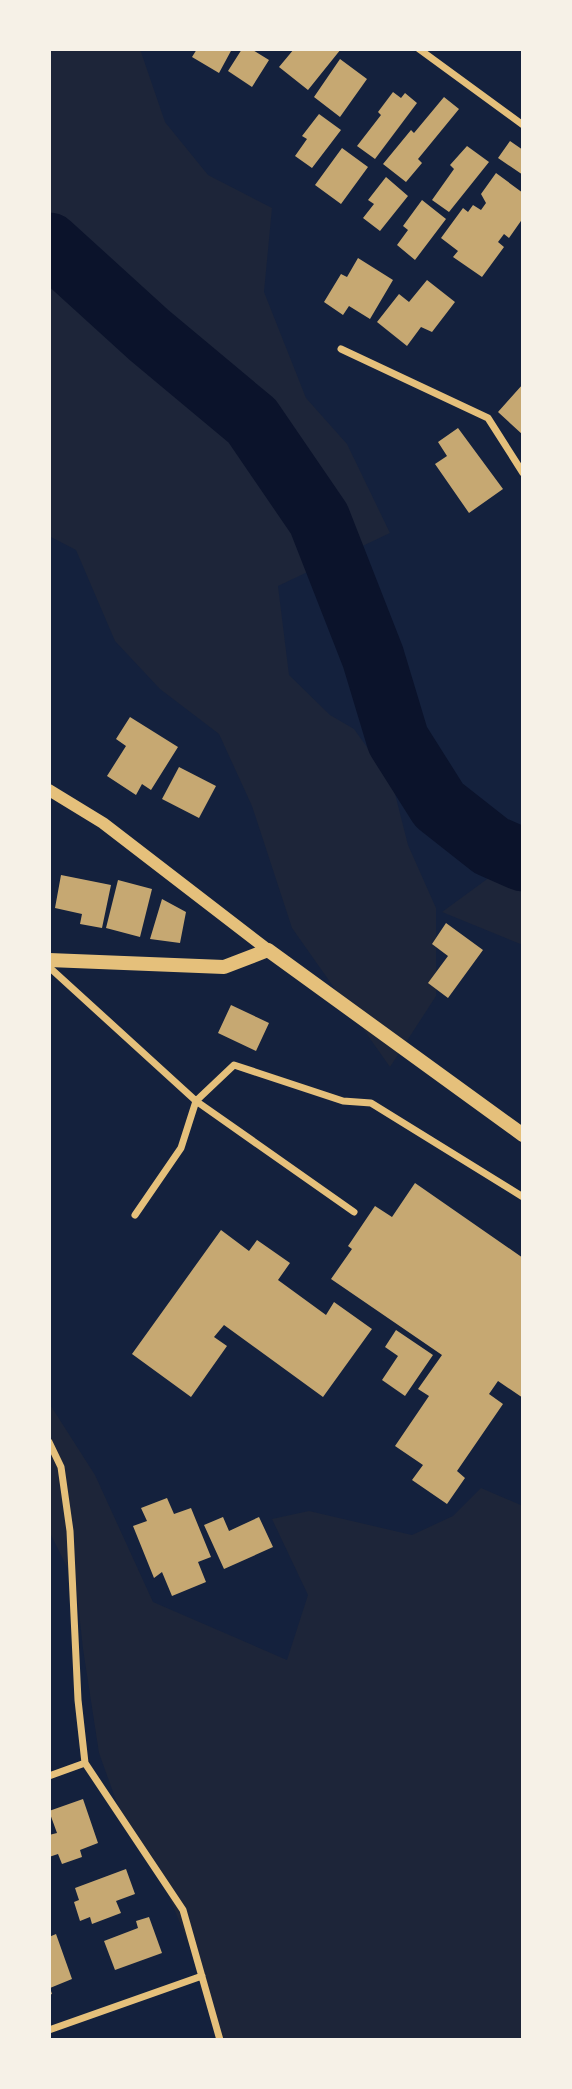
<svg xmlns="http://www.w3.org/2000/svg" width="572" height="2089" font-family="Raleway,sans-serif">
	<style>
		.green { fill: #1d2539 }
		.lines { fill: none; stroke-linecap: round; stroke-linejoin: round }
		.river { stroke: #0b132b; stroke-width: 63 }
		.building { fill: #c6a872 }
		.minor { stroke: #e5c07b; stroke-width: 7 }
		.tertiary { stroke: #e5c07b; stroke-width: 12 }
		.secondary { stroke: #e5c07b; stroke-width: 14 }
	</style>
	<rect width="100%" height="100%" fill="#14213d"/>
	<path class="green" d="M49,49H140L165,122L208,175L272,208L264,292L306,398L347,444L390,533L278,586L289,675L330,715L354,729L392,782L408,845L436,908V996L390,1067L292,928L252,806L219,734L160,689L115,641L76,550L49,536V277L117,264L49,224Z
		M523,845V945L442,912L494,874Z
		M49,1403L95,1475L153,1602L287,1660L308,1595L272,1519L309,1511L412,1535L453,1516L481,1488L523,1506V2040H223L202,1976L152,1856L123,1820L99,1753L83,1649L76,1585L49,1531Z"/>
	<g class="lines">
		<path class="river" d="M49,244L149,335L252,421L319,519L373,657L398,740L439,805L491,846L523,860"/>
	</g>
	<path class="building" d="M197,49H232L219,73L192,57Z
		M242,49H251L269,60L252,87L228,71Z
		M294,49H341L308,90L279,67Z
		M340,59L367,79L340,117L314,97Z
		M393,92L401,98L405,93L417,103L375,159L357,146L381,115L378,112Z
		M444,97L459,109L418,159L422,163L406,182L383,164L411,130L414,133Z
		M319,114L341,130L312,168L295,156L307,139L302,136Z
		M510,141L523,150V175L498,158Z
		M467,146L489,162L449,212L432,200L454,169L450,165Z
		M342,148L368,167L341,204L315,185Z
		M496,173L523,193V218L509,238L504,234L498,242L504,247L482,277L453,257L458,251L441,238L463,208L468,212L473,205L481,210L486,203L481,194Z
		M386,177L408,196L380,231L363,218L374,204L368,200Z
		M422,200L446,219L415,260L397,245L408,230L403,226Z
		M358,258L393,280L370,319L349,306L343,315L324,302L341,274L347,277Z
		M427,280L455,302L432,332L421,327L407,346L377,322L399,294L409,302Z
		M523,384V435L498,412Z
		M458,428L503,489L469,513L435,464L447,456L438,442Z
		M130,717L178,747L151,790L142,784L136,795L107,776L126,746L116,739Z
		M179,767L216,786L199,818L162,799Z
		M61,875L111,885L102,928L80,924L82,914L55,908Z
		M118,880L152,889L140,937L106,928Z
		M162,899L186,912L180,943L150,939Z
		M446,923L483,950L448,998L428,983L448,956L432,944Z
		M231,1005L269,1023L256,1051L218,1033Z
		M415,1183L523,1258V1398L498,1381L489,1394L503,1404L457,1471L465,1478L447,1504L412,1480L423,1465L395,1446L429,1396L418,1389L442,1355L331,1279L352,1249L348,1246L375,1206L392,1217Z
		M221,1230L249,1251L257,1240L290,1263L278,1280L326,1315L334,1302L372,1329L323,1397L224,1325L214,1337L227,1346L191,1397L132,1354Z
		M396,1330L433,1355L405,1396L382,1380L398,1356L385,1347Z
		M167,1498L174,1514L191,1508L211,1557L198,1562L206,1582L172,1596L162,1572L154,1578L133,1526L147,1521L141,1508Z
		M223,1517L229,1531L259,1517L273,1547L224,1569L204,1525Z
		M83,1799L98,1843L80,1850L82,1857L62,1864L58,1854L49,1857V1835L57,1833L49,1811Z
		M126,1869L135,1894L116,1901L121,1913L92,1924L90,1917L80,1921L74,1902L79,1900L75,1888Z
		M149,1917L162,1953L115,1970L104,1941L138,1928L136,1921Z
		M56,1934L72,1979L50,1988L52,1994L49,1995V1937Z"/>
	<g class="lines">
		<path class="minor" d="M419,49L523,125
			M341,349L488,418L523,473
			M49,967L196,1101L234,1065L343,1101L371,1103L523,1197
			M135,1215L181,1148L196,1101L354,1212
			M49,1442L61,1467L70,1531L78,1700L85,1763L183,1910L220,2040
			M49,1776L85,1763
			M49,2030L202,1976"/>
		<path class="tertiary" d="M49,790L103,823L268,950"/>
		<path class="secondary" d="M49,960L224,967L268,950L523,1135"/>
	</g>
	<rect width="572" height="2089" fill="none" stroke="#f6f1e7" stroke-width="102"/>
</svg>
